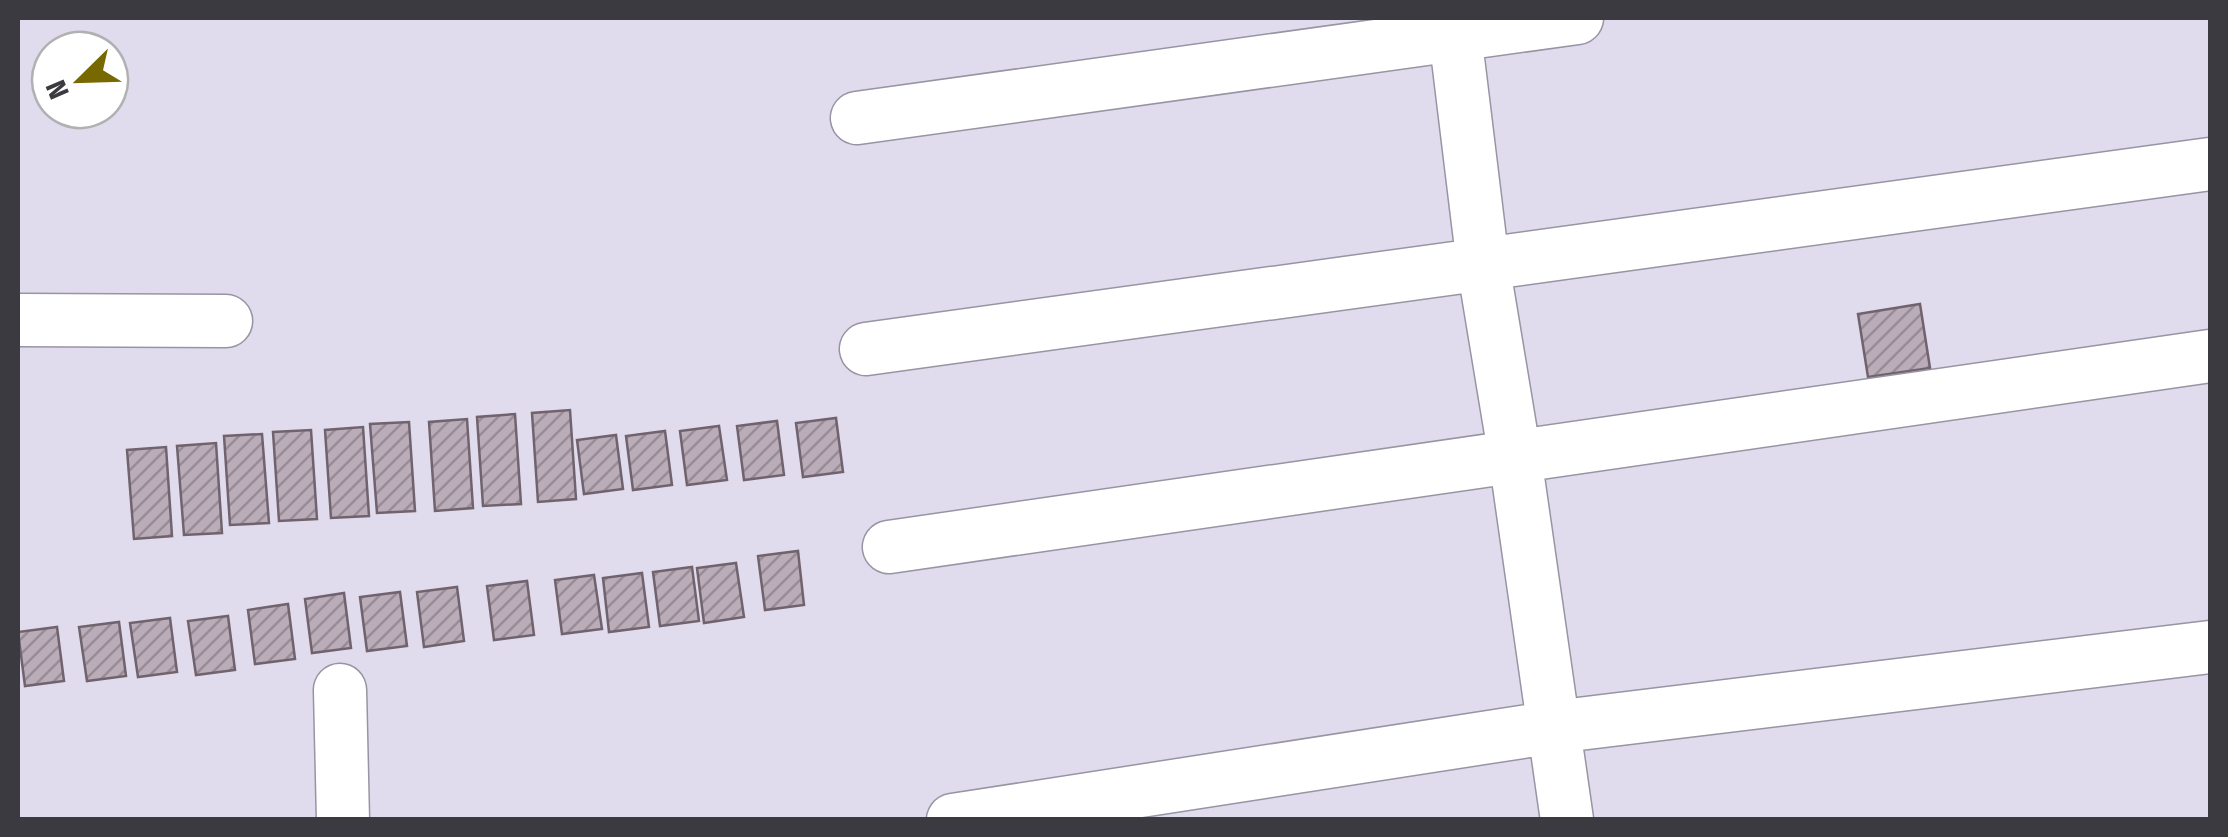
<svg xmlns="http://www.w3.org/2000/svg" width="2228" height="837" font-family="'Fira Sans Condensed',sans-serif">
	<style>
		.building { fill: url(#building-hatch); stroke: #70636e; stroke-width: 2.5 }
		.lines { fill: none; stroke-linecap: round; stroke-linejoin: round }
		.minor-casing { stroke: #9894a3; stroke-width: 55 }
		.minor { stroke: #fff; stroke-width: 52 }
	</style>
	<defs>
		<pattern id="building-hatch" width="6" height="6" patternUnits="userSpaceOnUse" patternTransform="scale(2.5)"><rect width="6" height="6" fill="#baacb8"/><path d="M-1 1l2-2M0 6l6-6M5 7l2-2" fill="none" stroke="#988d97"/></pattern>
	</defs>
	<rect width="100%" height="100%" fill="#e0dced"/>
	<path class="building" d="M1920,304L1930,368L1868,377L1858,314Z
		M570,410L576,499L538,502L532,413Z
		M515,414L521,504L483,506L477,417Z
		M836,418L843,472L803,477L796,423Z
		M467,419L473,508L435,511L429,422Z
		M777,421L784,475L744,480L737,426Z
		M409,422L415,511L377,513L370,424Z
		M719,426L727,480L687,485L680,431Z
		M363,427L369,516L331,518L325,430Z
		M311,430L317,519L279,521L273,432Z
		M665,431L672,485L633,490L626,436Z
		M262,434L269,523L230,525L224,436Z
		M616,435L623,489L584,494L577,440Z
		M216,443L222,533L184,535L177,446Z
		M166,447L172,536L134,539L127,450Z
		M798,551L804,605L765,610L758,556Z
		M736,563L744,617L704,623L697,568Z
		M692,567L699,621L660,626L653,572Z
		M642,573L649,627L609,632L603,578Z
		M594,575L602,629L562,634L555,580Z
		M527,581L534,635L494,640L487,586Z
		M457,587L464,641L424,647L417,592Z
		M400,592L407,646L367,651L360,597Z
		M344,593L351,648L312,653L305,599Z
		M288,604L295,659L255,664L248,610Z
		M228,616L235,670L196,675L188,621Z
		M170,618L177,672L138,677L130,623Z
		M119,622L126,676L87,681L79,627Z
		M57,627L64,681L25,686L18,632Z"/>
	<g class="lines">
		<defs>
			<path id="minor" d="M1453,18L1483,264L1515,457L1567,820
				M857,118L1577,18
				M18,320L226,321
				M866,349L2210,164
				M889,547L2210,356
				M340,690L343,820
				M953,820L1554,727L2210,647"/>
		</defs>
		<use href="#minor" class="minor-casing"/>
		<use href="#minor" class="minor"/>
	</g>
	<rect width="2228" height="837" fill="none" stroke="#3b3a40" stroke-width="40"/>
	<g transform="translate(80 80) rotate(247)"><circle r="48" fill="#ffffff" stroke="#b1b0b3" stroke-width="2.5"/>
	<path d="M0-8L18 38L0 25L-18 38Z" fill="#786800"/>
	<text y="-15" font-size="28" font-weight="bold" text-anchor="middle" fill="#3b3a40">N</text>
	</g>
</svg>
